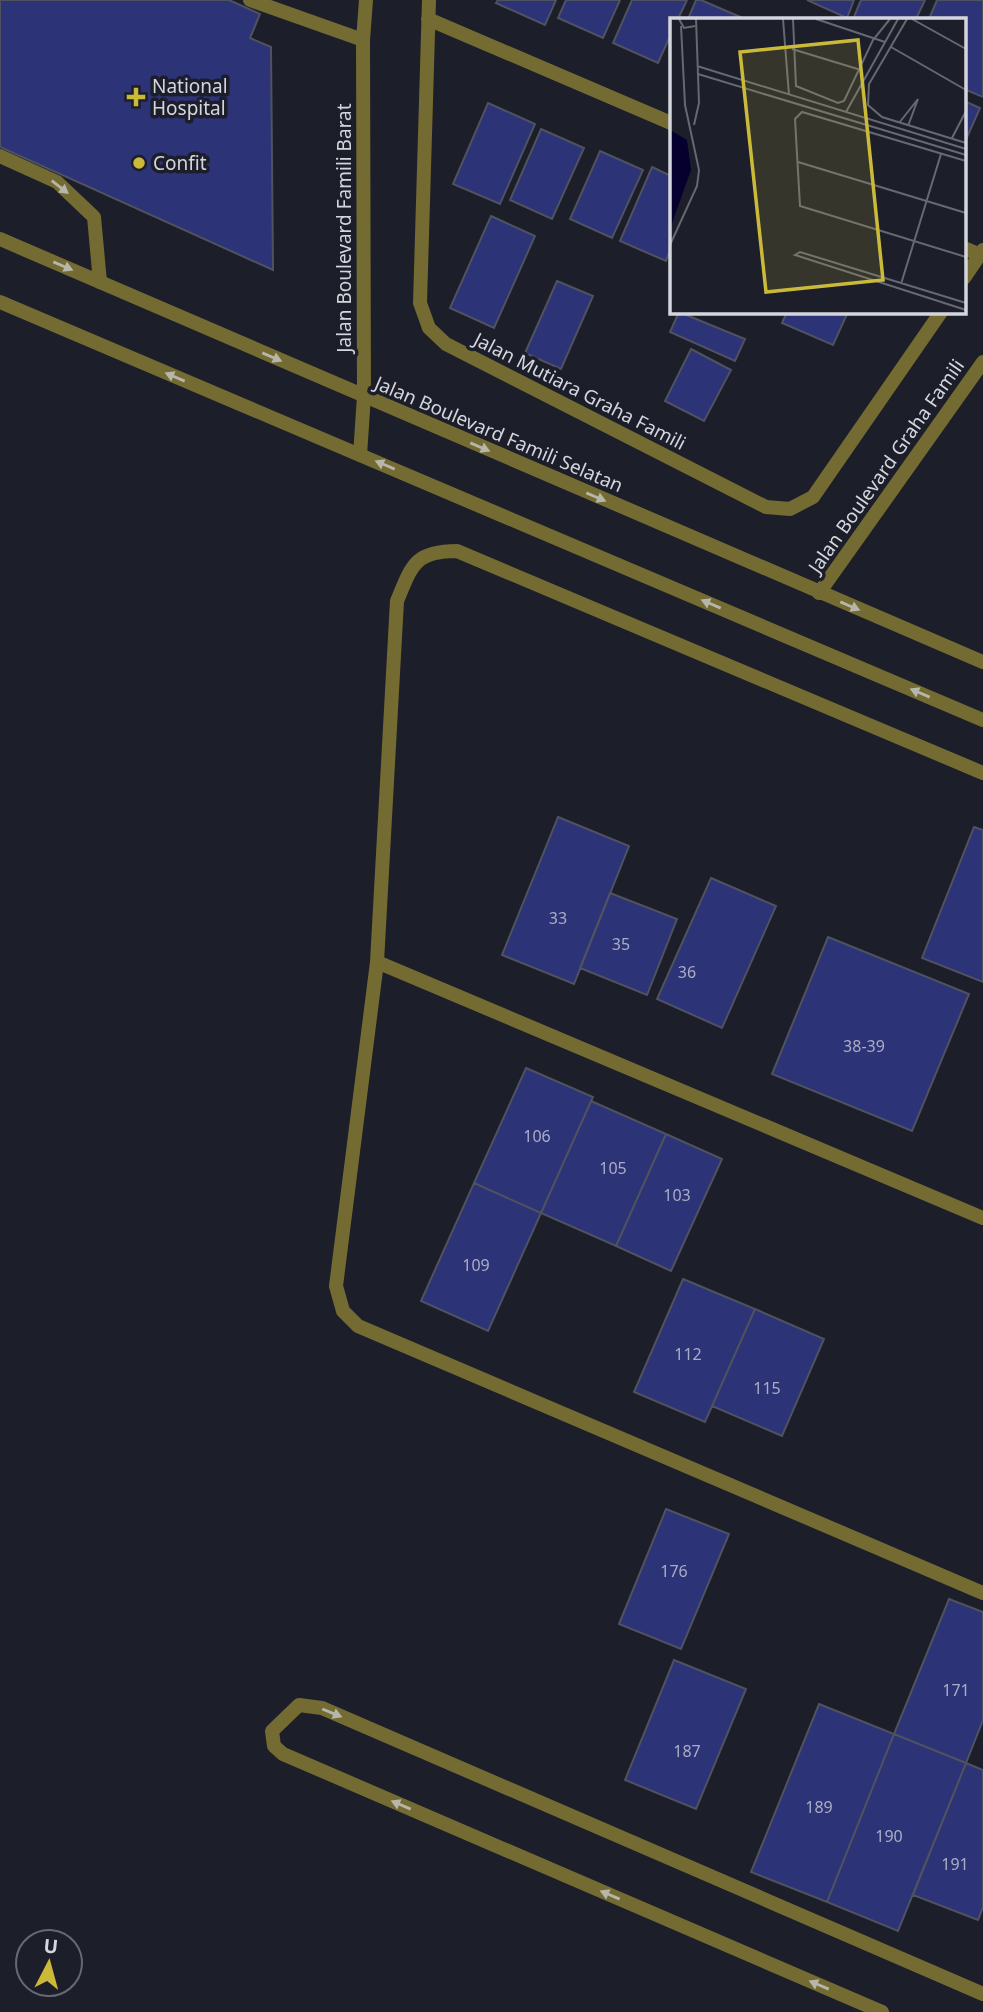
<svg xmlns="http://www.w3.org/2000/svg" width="983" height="2012" font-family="'Noto Sans',sans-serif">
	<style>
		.building { fill: #2d3377; stroke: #4f525f; stroke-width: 2 }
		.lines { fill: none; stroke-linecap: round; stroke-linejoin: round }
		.service { stroke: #736b31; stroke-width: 14 }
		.minor { stroke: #736b31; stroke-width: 14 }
		.tertiary { stroke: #736b31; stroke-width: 14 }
		.oneway { fill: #b7b6aa }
		.poi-dot { fill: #cbba39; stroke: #1c1e2a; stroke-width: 2.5 }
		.labels { text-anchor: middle; stroke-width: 7; stroke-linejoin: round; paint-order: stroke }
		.number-label { font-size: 16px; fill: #aaadc4 }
		.poi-label { font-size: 19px; fill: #d4d6de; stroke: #1c1e2a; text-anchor: start }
		.street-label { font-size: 19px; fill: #d4d6de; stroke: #1c1e2a }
		.inset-road { fill: none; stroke: #666872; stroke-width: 2 }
		.view { fill: #cbba39; fill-opacity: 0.15; stroke: #cbba39; stroke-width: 3.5 }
		.inset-edge { fill: none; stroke: #d4d6de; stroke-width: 3.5 }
	</style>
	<rect width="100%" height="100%" fill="#1c1e2a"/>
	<path class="building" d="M0,0H229L260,14L250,38L271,47L273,270L0,147Z
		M498,0H556L545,25L496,3Z
		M566,0H620L603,38L558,18Z
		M632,0H687L678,19H671V34L658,63L613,43Z
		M696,0H701L745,19H688Z
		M807,0H854L847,18Z
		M861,0H925L916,19H853Z
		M937,0H983V97L964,89V19H929Z
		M964,101L980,108L964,144Z
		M488,103L535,124L500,204L453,184Z
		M541,129L584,148L552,219L510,200Z
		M600,151L643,170L612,238L570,219Z
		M652,167L671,176V247L666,261L620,241Z
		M491,216L535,236L494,328L450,308Z
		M557,281L593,296L561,369L525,353Z
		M679,312L745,339L735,361L670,332Z
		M787,312H848L833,345L782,323Z
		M691,349L731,370L704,421L665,401Z
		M558,817L629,846L574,984L502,955Z
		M974,827L983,830V982L922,958Z
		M711,878L776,906L722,1028L657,999Z
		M610,893L677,919L647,995L580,968Z
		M828,937L969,994L912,1131L772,1074Z
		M526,1068L593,1097L541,1213L474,1183Z
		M591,1101L666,1134L616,1246L541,1213Z
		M666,1134L722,1159L671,1271L616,1246Z
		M474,1183L541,1213L488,1331L421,1301Z
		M683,1279L755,1309L705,1422L634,1392Z
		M755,1309L824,1339L782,1436L712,1406Z
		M666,1509L729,1534L681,1649L619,1624Z
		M949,1599L983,1612V1720L966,1763L894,1734Z
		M674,1660L746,1689L696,1809L625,1780Z
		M819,1704L894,1734L827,1902L751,1872Z
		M894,1734L966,1763L898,1931L827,1902Z
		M966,1763L983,1770V1907L978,1920L913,1895Z"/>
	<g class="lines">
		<path class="service" d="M250,0L363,40
			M0,156L57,182L94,217L100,282"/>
		<path class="minor" d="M429,0L420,303L429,328L446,344L766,507L790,509L813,497L941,312
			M428,19L671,123
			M0,239L983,662
			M964,248L980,255
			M964,278L983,250
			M0,302L983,720
			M819,593L983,362
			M983,773L457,551C415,551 412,565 397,601L377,962L336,1286L343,1311L358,1326L983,1593
			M377,962L983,1218
			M882,2012L283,1754L274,1746L272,1731L299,1705L322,1708L983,1994"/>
		<path class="tertiary" d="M360,455L364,396L363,40L366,0"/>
	</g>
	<defs><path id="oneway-solid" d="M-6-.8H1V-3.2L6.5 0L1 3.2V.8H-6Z" transform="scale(1.75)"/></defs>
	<g class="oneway">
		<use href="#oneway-solid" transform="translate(60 187) rotate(38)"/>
		<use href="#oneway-solid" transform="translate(63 266) rotate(23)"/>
		<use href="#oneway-solid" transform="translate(272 357) rotate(23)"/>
		<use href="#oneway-solid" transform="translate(175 377) rotate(-157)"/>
		<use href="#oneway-solid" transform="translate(480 447) rotate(23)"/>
		<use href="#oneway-solid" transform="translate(385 465) rotate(-157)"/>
		<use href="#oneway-solid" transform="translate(596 497) rotate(23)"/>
		<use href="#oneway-solid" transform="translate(711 604) rotate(-157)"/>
		<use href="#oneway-solid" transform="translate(850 606) rotate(23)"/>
		<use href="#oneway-solid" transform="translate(920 693) rotate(-157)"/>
		<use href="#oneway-solid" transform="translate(332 1713) rotate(22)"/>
		<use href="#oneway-solid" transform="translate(401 1805) rotate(-157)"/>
		<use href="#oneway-solid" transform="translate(610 1895) rotate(-157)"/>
		<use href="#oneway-solid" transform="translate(819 1985) rotate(-157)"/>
	</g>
	<g class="poi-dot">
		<path d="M132.5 86.5h7v7h7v7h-7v7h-7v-7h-7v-7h7z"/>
		<circle cx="139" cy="163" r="7"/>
	</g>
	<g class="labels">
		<g class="number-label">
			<text x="558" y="924">33</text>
			<text x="621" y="950">35</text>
			<text x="687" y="978">36</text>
			<text x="864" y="1052">38-39</text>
			<text x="537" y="1142">106</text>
			<text x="613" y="1174">105</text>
			<text x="677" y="1201">103</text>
			<text x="476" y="1271">109</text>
			<text x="688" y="1360">112</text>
			<text x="767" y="1394">115</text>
			<text x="674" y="1577">176</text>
			<text x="956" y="1696">171</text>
			<text x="687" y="1757">187</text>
			<text x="819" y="1813">189</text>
			<text x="889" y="1842">190</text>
			<text x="955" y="1870">191</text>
		</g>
		<g class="poi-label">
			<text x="152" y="93">National<tspan x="152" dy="22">Hospital</tspan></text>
			<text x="153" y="170">Confit</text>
		</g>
		<g class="street-label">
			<text transform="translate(344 228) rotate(-90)" y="7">Jalan Boulevard Famili Barat</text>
			<text transform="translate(580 391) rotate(27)" y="7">Jalan Mutiara Graha Famili</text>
			<text transform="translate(499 434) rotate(23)" y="7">Jalan Boulevard Famili Selatan</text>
			<text transform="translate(886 466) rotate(-55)" y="7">Jalan Boulevard Graha Famili</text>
		</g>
	</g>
	<g transform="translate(670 18)">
		<rect width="296" height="296" fill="#1c1e2a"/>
		<path d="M0,112L17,122L21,152L0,211Z" fill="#06002f"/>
		<path class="inset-road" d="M9,1L14,10L25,8M113,1L119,77M123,1L126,68L168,85L174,83L203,22L220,1M146,1L215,24M237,1L199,66L198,87L212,99L296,125M242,1L296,31M221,29L296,72M122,31L191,52M27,48L296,131M28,56L296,137M176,94L228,1M229,105L248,81L238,108M24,107L29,85L26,1M282,120L296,93M296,143L132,94L125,101L130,188L296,239M128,144L296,195M0,227L27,168L29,152L15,87L11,8M231,266L271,136M296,285L130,234L125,237L296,292"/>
		<path class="view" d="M188,22L213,262L96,274L70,34Z"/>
		<rect width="296" height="296" class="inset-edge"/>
	</g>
	<g transform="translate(49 1963) rotate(6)"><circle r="33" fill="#1c1e2a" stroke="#666872" stroke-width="2"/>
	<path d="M0-5L12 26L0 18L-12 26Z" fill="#cbba39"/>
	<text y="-10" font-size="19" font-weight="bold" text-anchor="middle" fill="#d4d6de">U</text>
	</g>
</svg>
